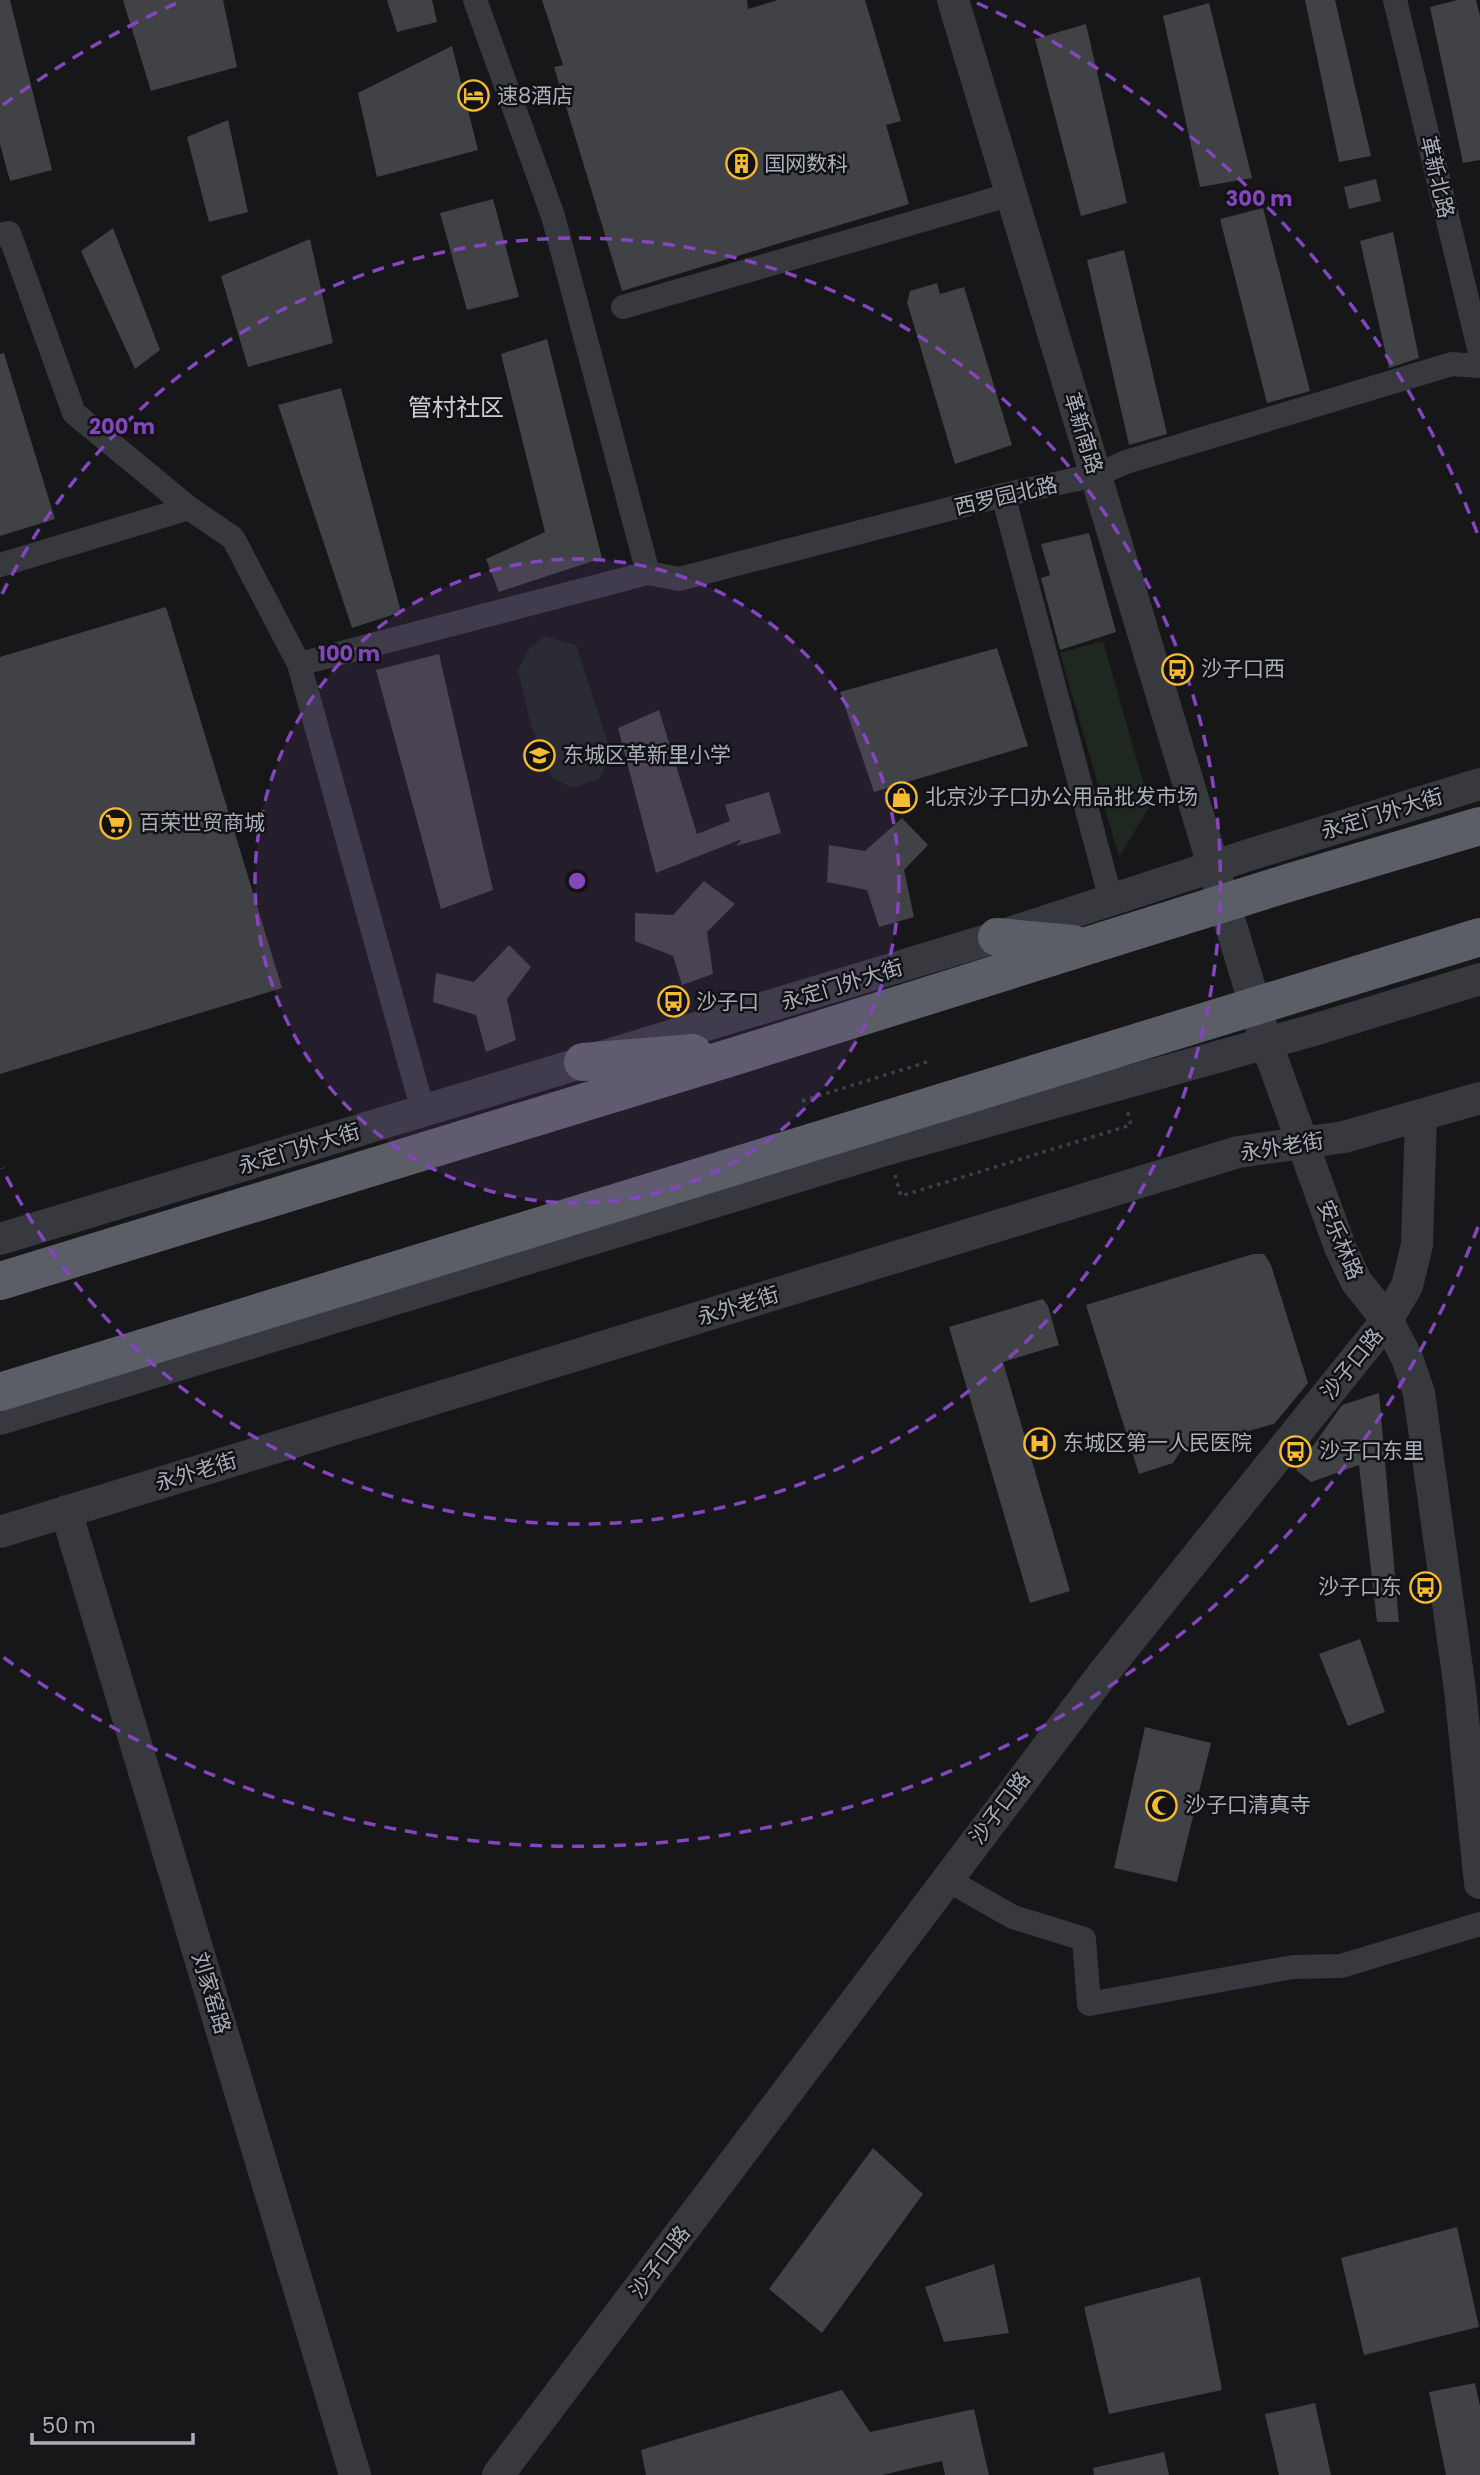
<svg xmlns="http://www.w3.org/2000/svg" width="1480" height="2475" font-family="Poppins,'Noto Sans SC',sans-serif">
	<style>
		.green { fill: #1f2820 }
		.building { fill: #414246 }
		.lines { fill: none; stroke-linecap: round; stroke-linejoin: round }
		.path { stroke: #3e4046; stroke-width: 3.5; stroke-dasharray: 3.5 5; stroke-linecap: butt }
		.minor { stroke: #38393f; stroke-width: 24 }
		.tertiary { stroke: #38393f; stroke-width: 32 }
		.trunk { stroke: #5c5e67; stroke-width: 38 }
		.ring { fill: none; stroke: #8446be; stroke-width: 3.5; stroke-dasharray: 12 9 }
		.labels { text-anchor: middle; stroke-width: 5; stroke-linejoin: round; paint-order: stroke }
		.poi-label { font-size: 21px; fill: #a9aeba; stroke: #121214; text-anchor: start }
		.street-label { font-size: 21px; fill: #a9aeba; stroke: #121214 }
		.quarter-label { font-size: 24px; fill: #cacdd5; stroke: #121214 }
		.centre { fill: #8446be; stroke: #121214; stroke-width: 3.5 }
		.ring-label { font-size: 21px; text-anchor: middle; font-weight: bold; fill: #8446be; stroke: #121214; stroke-width: 5; stroke-linejoin: round; paint-order: stroke }
	</style>
	<rect width="100%" height="100%" fill="#171719"/>
	<path class="green" d="M544,636L576,645L612,755L599,779L572,788L552,777L531,725L518,671L527,651Z
		M1103,641L1150,806L1119,857L1060,653Z"/>
	<path class="building" d="M0,0H10L52,170L10,181L0,144Z
		M123,0H223L237,67L151,91Z
		M387,0H432L437,22L397,32Z
		M542,0H747L748,9L778,0H865L901,121L886,125L909,204L622,291L554,67L563,65Z
		M1305,0H1335L1371,156L1339,162Z
		M1458,0H1476L1480,16V160L1463,163L1430,7Z
		M1209,3L1252,178L1200,187L1163,16Z
		M1086,24L1127,203L1081,216L1035,39Z
		M452,46L478,150L377,177L358,93Z
		M228,120L248,212L209,222L187,137Z
		M1376,179L1381,201L1349,209L1344,187Z
		M493,199L519,297L467,310L440,213Z
		M1263,208L1310,391L1267,403L1220,219Z
		M113,228L160,350L135,369L81,251Z
		M1393,232L1419,358L1389,368L1360,241Z
		M310,239L333,343L248,367L221,276Z
		M1124,250L1167,434L1129,445L1087,260Z
		M937,283L940,294L964,287L1012,445L955,464L907,302L910,291Z
		M547,339L602,558L499,592L486,559L545,532L501,354Z
		M4,353L55,519L0,536V354Z
		M341,388L401,612L352,628L278,405Z
		M1089,533L1116,632L1060,650L1041,578L1050,575L1041,544Z
		M166,607L282,988L0,1074V657Z
		M997,648L1028,746L874,792L840,692Z
		M439,654L493,890L441,909L376,670Z
		M659,710L697,834L730,821L725,805L769,792L781,833L736,846L742,839L656,873L618,728Z
		M902,818L928,845L904,870L914,917L879,927L867,890L827,882L829,845L865,851Z
		M704,881L735,904L707,932L713,974L682,985L673,956L635,941V913L673,915Z
		M509,945L531,967L507,999L516,1040L486,1052L476,1015L433,1002L436,973L474,982Z
		M1253,1254H1264L1271,1265L1308,1383L1274,1424L1182,1449L1173,1463L1139,1474L1086,1305Z
		M1043,1299L1048,1306L1059,1345L1003,1362L1070,1591L1030,1603L949,1327Z
		M1379,1393L1399,1622H1377L1359,1465L1311,1482L1296,1470L1342,1405Z
		M1360,1639L1385,1712L1348,1726L1319,1654Z
		M1145,1727L1211,1743L1177,1882L1114,1868Z
		M873,2148L923,2194L822,2333L769,2289Z
		M1457,2227L1479,2327L1364,2355L1341,2258Z
		M994,2264L1009,2333L944,2342L925,2287Z
		M1200,2277L1222,2390L1109,2414L1084,2307Z
		M1475,2383L1480,2406V2475H1446L1429,2392Z
		M842,2390L870,2432L974,2409L989,2475H945L942,2461L882,2475H646L641,2450Z
		M1315,2403L1331,2475H1279L1265,2414Z
		M1164,2452L1169,2475H1094L1093,2468Z"/>
	<g class="lines">
		<path class="path" d="M802,1101L927,1062
			M895,1175L901,1196L1131,1125L1127,1109"/>
		<path class="minor" d="M475,0L553,216L648,573
			M1395,0L1480,353
			M0,235L9,233L74,413L189,508L233,538L299,664L423,1111
			M623,307L1012,194
			M1003,495L1111,900
			M0,565L189,508
			M299,664L648,573L679,579L1003,495L1096,475L1126,462L1452,364L1480,366
			M946,1879L1013,1917L1084,1939L1089,2004L1293,1967L1341,1966L1480,1924"/>
		<path class="tertiary" d="M953,0L1266,1042L1340,1247L1356,1281L1387,1320L1407,1358L1419,1393L1460,1690L1480,1883
			M0,1239L997,937L1255,853L1480,784
			M0,1419L888,1149L1317,1029L1480,979
			M66,1511L355,2475
			M0,1532L1238,1152L1344,1137L1480,1098
			M498,2475L1105,1671L1387,1320L1407,1286L1417,1245L1421,1115"/>
		<path class="trunk" d="M997,937L1073,944
			M583,1062L693,1053
			M0,1281L729,1058L1288,883L1480,826
			M0,1392L1480,937"/>
	</g>
	<circle cx="577" cy="881" r="322" fill="#8446be" fill-opacity=".12"/>
	<g class="ring">
		<circle cx="577" cy="881" r="322"/>
		<path d="M2 594A643 643 0 1 1 2 1168"/>
		<path d="M1478 1227A965 965 0 0 1 3 1657M3 105A965 965 0 0 1 177 3M977 3A965 965 0 0 1 1478 535"/>
	</g>
	<defs>
		<symbol id="hotel-ring" viewBox="-11 -11 22 22"><circle r="9.5" fill="#121214" stroke="#f7bb31" stroke-width="1.5"/><path d="M-6-4.5h1.5V1H6V5H4.5V3h-9V5H-6ZM-4 0a1.8 1.8 0 1 1 3.6 0ZM.5 0V-2.5h3Q6-2.5 6 0Z" fill="#f7bb31"/></symbol>
		<symbol id="building-ring" viewBox="-11 -11 22 22"><circle r="9.5" fill="#121214" stroke="#f7bb31" stroke-width="1.5"/><path d="M-4-6H4V6H1V3H-1V6H-4ZM-2.5-4.3h1.7v1.8h-1.7ZM.8-4.3h1.7v1.8H.8ZM-2.5-1h1.7V.8h-1.7ZM.8-1h1.7V.8H.8Z" fill="#f7bb31"/></symbol>
		<symbol id="bus-ring" viewBox="-11 -11 22 22"><circle r="9.5" fill="#121214" stroke="#f7bb31" stroke-width="1.5"/><path d="M-5-6H5V4H4V6H2V4H-2V6H-4V4H-5ZM-3.5-4V0h7V-4ZM-3.5 1.2v1.5H-2V1.2ZM2 1.2v1.5H3.5V1.2Z" fill="#f7bb31"/></symbol>
		<symbol id="school-ring" viewBox="-11 -11 22 22"><circle r="9.5" fill="#121214" stroke="#f7bb31" stroke-width="1.5"/><path d="M0-5L7-2L0 1L-7-2ZM-4 1L0 2.5L4 1V4Q0 6-4 4Z" fill="#f7bb31"/></symbol>
		<symbol id="shop-ring" viewBox="-11 -11 22 22"><circle r="9.5" fill="#121214" stroke="#f7bb31" stroke-width="1.5"/><path d="M-5-2.5h2.3a2.7 3.5 0 0 1 5.4 0H5L5.5 6h-11ZM-1.5-2.5h3a1.5 2.3 0 0 0-3 0Z" fill="#f7bb31"/></symbol>
		<symbol id="supermarket-ring" viewBox="-11 -11 22 22"><circle r="9.5" fill="#121214" stroke="#f7bb31" stroke-width="1.5"/><path d="M-6-5.5h2.5l.6 2H6L4.5 2H-2.5L-4.4-4H-6ZM-1.5 3.2a1.3 1.3 0 1 0 .1 0ZM3 3.2a1.3 1.3 0 1 0 .1 0Z" fill="#f7bb31"/></symbol>
		<symbol id="hospital-ring" viewBox="-11 -11 22 22"><circle r="9.5" fill="#121214" stroke="#f7bb31" stroke-width="1.5"/><path d="M-5-5h3v3.5h4V-5h3V5h-3V1.5h-4V5h-3Z" fill="#f7bb31"/></symbol>
		<symbol id="mosque-ring" viewBox="-11 -11 22 22"><circle r="9.5" fill="#121214" stroke="#f7bb31" stroke-width="1.5"/><path d="M3.5-4.9A6 6 0 1 0 3.5 4.9A5 5 0 1 1 3.5-4.9Z" fill="#f7bb31"/></symbol>
	</defs>
	<g fill-rule="evenodd">
		<use href="#hotel-ring" x="456" y="78" width="35" height="35"/>
		<use href="#building-ring" x="724" y="146" width="35" height="35"/>
		<use href="#bus-ring" x="1160" y="652" width="35" height="35"/>
		<use href="#school-ring" x="522" y="738" width="35" height="35"/>
		<use href="#shop-ring" x="884" y="780" width="35" height="35"/>
		<use href="#supermarket-ring" x="98" y="806" width="35" height="35"/>
		<use href="#bus-ring" x="656" y="984" width="35" height="35"/>
		<use href="#hospital-ring" x="1022" y="1426" width="35" height="35"/>
		<use href="#bus-ring" x="1278" y="1434" width="35" height="35"/>
		<use href="#bus-ring" x="1408" y="1570" width="35" height="35"/>
		<use href="#mosque-ring" x="1144" y="1788" width="35" height="35"/>
	</g>
	<g class="labels">
		<g class="poi-label">
			<text x="497" y="103">速8酒店</text>
			<text x="764" y="171">国网数科</text>
			<text x="1201" y="676">沙子口西</text>
			<text x="563" y="762">东城区革新里小学</text>
			<text x="925" y="804">北京沙子口办公用品批发市场</text>
			<text x="139" y="830">百荣世贸商城</text>
			<text x="696" y="1009">沙子口</text>
			<text x="1063" y="1450">东城区第一人民医院</text>
			<text x="1319" y="1458">沙子口东里</text>
			<text x="1402" y="1594" text-anchor="end">沙子口东</text>
			<text x="1185" y="1812">沙子口清真寺</text>
		</g>
		<g class="street-label">
			<text transform="translate(1437 177) rotate(77)" y="7">革新北路</text>
			<text transform="translate(1083 433) rotate(73)" y="7">革新南路</text>
			<text transform="translate(1006 496) rotate(-13)" y="7">西罗园北路</text>
			<text transform="translate(1382 814) rotate(-17)" y="7">永定门外大街</text>
			<text transform="translate(842 985) rotate(-17)" y="7">永定门外大街</text>
			<text transform="translate(1282 1147) rotate(-9)" y="7">永外老街</text>
			<text transform="translate(299 1149) rotate(-17)" y="7">永定门外大街</text>
			<text transform="translate(1340 1240) rotate(67)" y="7">安乐林路</text>
			<text transform="translate(738 1306) rotate(-17)" y="7">永外老街</text>
			<text transform="translate(1352 1364) rotate(-51)" y="7">沙子口路</text>
			<text transform="translate(196 1472) rotate(-17)" y="7">永外老街</text>
			<text transform="translate(1000 1808) rotate(-53)" y="7">沙子口路</text>
			<text transform="translate(211 1993) rotate(73)" y="7">刘家窑路</text>
			<text transform="translate(660 2262) rotate(-53)" y="7">沙子口路</text>
		</g>
		<g class="quarter-label">
			<text x="456" y="416">管村社区</text>
		</g>
	</g>
	<circle cx="577" cy="881" r="10" class="centre"/>
	<g class="ring-label">
		<text x="1259" y="206">300 m</text>
		<text x="122" y="434">200 m</text>
		<text x="349" y="661">100 m</text>
	</g>
	<path d="M32 2433v10h161v-10" fill="none" stroke="#a9aeba" stroke-width="3.5"/>
	<text x="42" y="2433" font-size="21" fill="#a9aeba" stroke="#121214" stroke-width="5" paint-order="stroke">50 m</text>
</svg>
